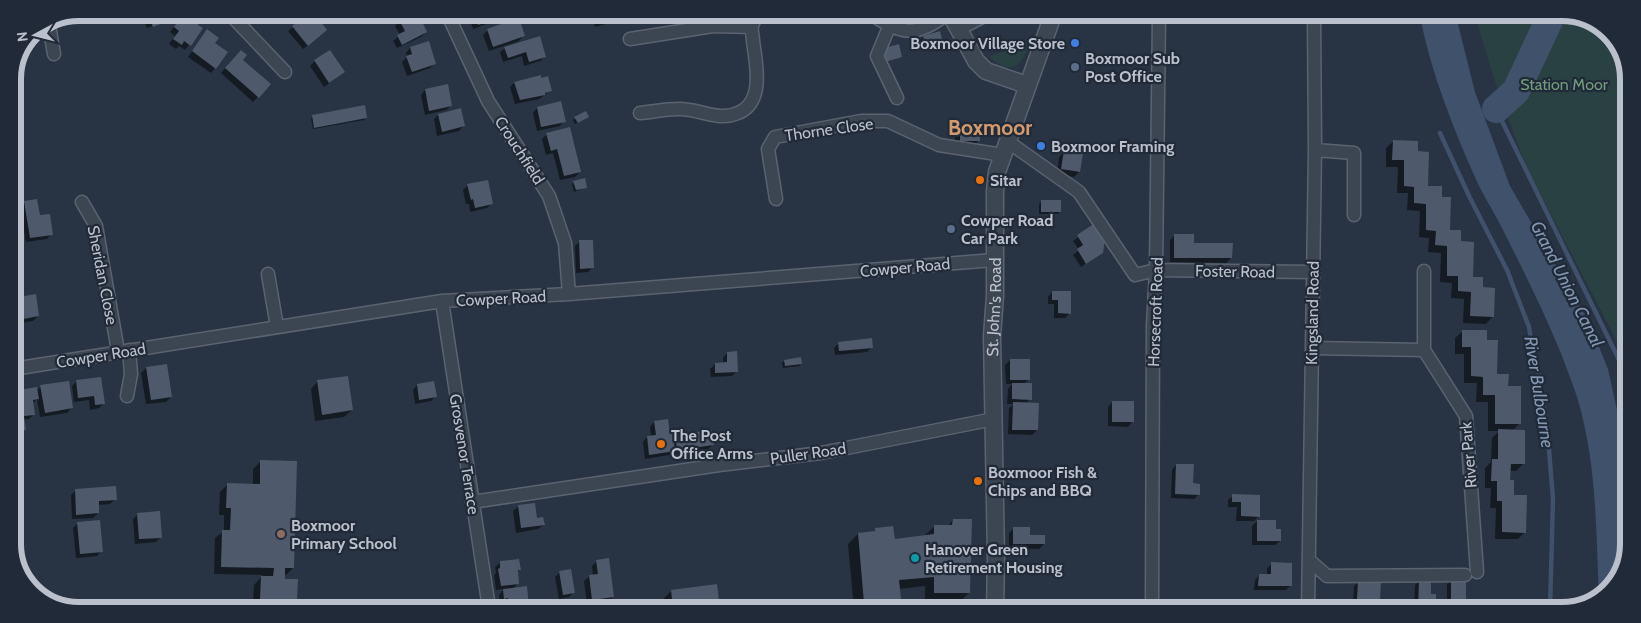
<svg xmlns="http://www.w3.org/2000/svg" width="1641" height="623" font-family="Cabin,sans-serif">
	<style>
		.green { fill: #2a4144 }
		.water { fill: #3f516b }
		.shadow { fill: #0007 }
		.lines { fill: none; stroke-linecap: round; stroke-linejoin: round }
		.stream { stroke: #3f516b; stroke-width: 4.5 }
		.river { stroke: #3f516b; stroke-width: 28 }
		.building { fill: #4e5a6b }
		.minor-casing { stroke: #5b6370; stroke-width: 15 }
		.tertiary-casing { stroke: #5b6370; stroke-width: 19 }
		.minor { stroke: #3c4552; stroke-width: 12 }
		.tertiary { stroke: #3c4552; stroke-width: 16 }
		.shop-dot { fill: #3f7fe0; stroke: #212a38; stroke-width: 2 }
		.service-dot { fill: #5c6f8a; stroke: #212a38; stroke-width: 2 }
		.food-dot { fill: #e8710a; stroke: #212a38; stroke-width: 2 }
		.education-dot { fill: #8d6e63; stroke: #212a38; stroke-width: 2 }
		.culture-dot { fill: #0f9aa8; stroke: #212a38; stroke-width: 2 }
		.labels { text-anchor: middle; stroke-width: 4.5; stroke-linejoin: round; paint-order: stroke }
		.poi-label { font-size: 16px; font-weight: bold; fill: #bac1cc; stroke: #212a38; text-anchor: start }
		.park-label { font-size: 16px; fill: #729c7c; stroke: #212a38 }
		.street-label { font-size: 16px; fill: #bac1cc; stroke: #212a38 }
		.water-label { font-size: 18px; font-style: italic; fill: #8297b2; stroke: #212a38 }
		.district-label { font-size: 21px; font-weight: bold; fill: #d39a6d; stroke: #212a38 }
		.rim { fill: none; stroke: #bac1cc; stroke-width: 6 }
	</style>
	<rect width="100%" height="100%" fill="#283343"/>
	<path class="green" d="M1475,16H1583L1615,39L1628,75L1626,359L1526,166L1498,91Z
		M1032,40C1022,64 1014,78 989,57Z"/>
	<path class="water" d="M1420,16H1456L1475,92L1510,186L1589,322L1608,369L1617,410L1624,458L1625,565L1599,599C1596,532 1597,462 1577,397C1558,339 1530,284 1503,230C1495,214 1486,200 1478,184C1454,130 1431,74 1420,16Z"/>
	<path class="shadow" d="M132,13H163L166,20L162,24V22L147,28L140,14L134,17Z
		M184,13H187L184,17L201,28L185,50L179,46L176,49L169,44L175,36L170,32Z
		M385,13H404L390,22Z
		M473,13L509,14L505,17L473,29L470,20L474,16Z
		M591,14H625V15L620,20L595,27Z
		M1110,15H1125L1121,19Z
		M400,21L426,32L421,37L397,48L393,41L400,35L395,26Z
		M293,27L321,35L303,49L288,31Z
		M488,30L523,36L519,41L489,51L483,35Z
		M203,36L215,68L211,73L188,57Z
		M924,37L942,42L924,49L921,39Z
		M539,38L545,56L540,61L524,66L522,56L503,62L500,52L505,48Z
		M428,42L435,63L430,68L407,76L402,62L407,57L406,53L410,48Z
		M236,56L269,84L253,102L221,73Z
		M315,61L344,72L324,87L310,66Z
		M540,77L550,91L539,99L515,104L510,87L514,83Z
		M425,90L451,106L446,110L425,115L421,95Z
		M537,108L564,121L560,126L537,131L533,113Z
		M438,115L463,126L459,131L437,136L434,119Z
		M313,116L366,118L364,120L313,129L311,119Z
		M575,118L585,119L575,124L573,120Z
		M960,127L979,140L974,145H955V132Z
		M547,134L580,172L575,177L560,180L553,153L546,155L542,139Z
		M1394,141L1417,153L1427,187L1440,198L1449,231L1459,242L1472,278L1481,289L1493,316L1486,324L1463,323L1464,299L1451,298L1452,283L1440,282L1441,253L1428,252L1429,238L1419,237L1420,211L1407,210L1408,193H1397L1398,167H1386V148Z
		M1064,152L1079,172L1074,177L1057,174L1059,157Z
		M574,182L586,187L574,192L572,184Z
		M468,185L491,204L487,208L470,212L469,204H466L463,190Z
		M25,202L52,234L47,239L26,242L20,206Z
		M1041,202L1060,212L1058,214H1039V204Z
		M1095,225L1101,253L1081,267L1073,255L1079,250L1073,241Z
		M1175,235L1192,244L1231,258L1226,263L1170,262V240Z
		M580,241L592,268L588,272L576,273L575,246Z
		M22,290L23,298L38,316L33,321L13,324V291Z
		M1052,292L1070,313L1065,318H1054V304H1048V297Z
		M1463,331L1486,341L1496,375L1507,387L1519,424L1512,431L1523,464L1516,471H1509V481L1512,496L1525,532L1518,539H1495L1496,508H1490L1491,488H1485V468L1491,462L1492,438L1499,431H1488V402H1476L1477,383H1464V354H1455V338Z
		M839,343L872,347L867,352L835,355L834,348Z
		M727,353L737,371L732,376L711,377L710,369L715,364H723V358Z
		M1010,360L1029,379L1024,384L1030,399L1025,404L1037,430L1032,435L1008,434L1009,408L1014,404H1007L1008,389L1012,384H1006L1005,365Z
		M784,361L801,364L799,366L783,368L782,363Z
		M166,366L171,397L166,402L146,404L141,373L146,368Z
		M318,381L352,410L344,417L315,421L311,389Z
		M76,382L104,403L99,408L90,410L89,400L74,402L72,386Z
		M417,385L435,397L431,401L415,404L413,390Z
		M41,386L71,408L67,413L40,417L37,399L33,403L34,414L29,419L23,420L24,429L20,434L13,435V392L36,389L37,391Z
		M1112,402L1132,422L1128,427L1108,426V407Z
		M654,422L672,439L675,436L713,445L708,449L672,454V453L669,455L645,459L643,442L647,437H651L650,427Z
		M261,461L293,568L286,575H283V580L296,599L289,606L253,605L254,585L263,575L214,574L215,538L224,531V515H219L220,492L227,485H253V469Z
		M1176,465L1199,494L1194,499L1171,498L1172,470Z
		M76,490L115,499L110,504L98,505V513L93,518L72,519L71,495Z
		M1233,496H1259V516L1254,521H1236L1237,507H1228V500Z
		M534,504L536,519L543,525L538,529L516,533L513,511L518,507Z
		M138,514L161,537L156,542L135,544L133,519Z
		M953,520L969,593L957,604L972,606V609H940L946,602H925V586L898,589L899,599L890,608L854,609L848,544L858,534L872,533L876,529L894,540L924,536L935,526H948Z
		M1257,521L1275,531L1280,541L1275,545H1252V526Z
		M78,523L101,551L97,556L76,558L73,528Z
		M1014,528L1044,544L1039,549L1009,548V533Z
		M597,561L613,597L608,602L587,604L584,581L589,577L593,576L592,566Z
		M500,563L519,570L517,572L518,583L513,589L528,606L526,608H504V602L500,603L499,595L504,589L496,590L494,575L496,573L495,567Z
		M1272,564L1290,586L1286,590H1254L1255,580L1259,575H1267V568Z
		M560,572L574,592L569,597L559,599L555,577Z
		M1452,579H1465V610H1447V584Z
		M1420,580L1429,595L1435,596L1434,610H1414L1415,585Z
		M1359,581L1379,600L1374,605L1353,603L1354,586Z
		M716,586L718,608H665L664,598L671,591Z
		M1259,600L1283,610H1254V605Z"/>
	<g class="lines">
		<path class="stream" d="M1496,109L1622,366L1626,385
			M1440,133L1470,198L1507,270L1529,327L1531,340L1537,362L1541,392L1547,425L1553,499L1550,610"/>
		<path class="river" d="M1496,109L1516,91L1551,16"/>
	</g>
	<path class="building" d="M147,13H164L168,21L153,27Z
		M183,13H188L186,16L190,19L193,15L201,20L198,25L203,28L191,46L184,41L182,45L173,39L179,31L174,27Z
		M392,13H403L395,18Z
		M412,13H418L427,32L402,45L397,35L405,31L399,20Z
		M478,13L509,14L478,25L474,15Z
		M306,14L313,22L318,18L327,30L308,46L292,26Z
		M597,14H626V16L599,23Z
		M519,18L525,36L493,47L487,29Z
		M207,29L219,38L215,43L228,52L216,69L192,51Z
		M940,31L943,43L926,48L923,36Z
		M540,36L546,57L529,62L526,52L508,58L504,47Z
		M429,41L436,64L412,72L406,56L412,54L410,47Z
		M899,44L902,57L885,62L881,49Z
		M241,50L247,55L243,60L271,84L259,98L225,68Z
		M330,50L345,72L329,83L314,60Z
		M541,75V78L548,76L552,91L545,93V95L520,100L514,82Z
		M448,84L452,106L429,111L425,89Z
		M561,101L566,122L541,127L537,107Z
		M365,105L367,118L314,128L312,115Z
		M461,108L465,126L442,132L438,114Z
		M586,111L589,117L578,123L574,117Z
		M960,126H980V141H960Z
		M570,127L581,172L564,176L557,149L551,151L546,133Z
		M1393,140L1418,141V151L1429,152L1428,186H1442V197H1451L1450,230H1461V241L1474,242L1473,277H1483V287L1495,288L1494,317L1470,316L1471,292L1458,291V276H1447V246L1435,245L1436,231L1426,230V204L1414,203V187L1404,186V160H1392Z
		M1064,150L1083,153L1080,172L1061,169Z
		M585,178L587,188L576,190L573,181Z
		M488,180L493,204L475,208L473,199L471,200L467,184Z
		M37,199L40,215L50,214L53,235L30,238L24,201Z
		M1041,200H1061V212H1041Z
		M1095,223L1105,239L1103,253L1086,264L1077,249L1083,245L1077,235Z
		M1174,234H1194V243H1233L1232,258H1174Z
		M579,240H593L594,268L580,269Z
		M23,289L24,296L36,294L39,316L13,321V290Z
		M1052,291H1071V314L1058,313V300H1052Z
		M1462,330H1487V340H1498L1497,374H1509L1508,386H1521V424H1495V395H1483V377L1471,376V347H1462Z
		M872,338L873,348L839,351L838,342Z
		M737,351L738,372L715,373V363L727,362V352Z
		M801,357L802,364L785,366L784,360Z
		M1010,359H1030V380H1010Z
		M167,364L172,397L151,400L146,367Z
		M348,376L353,410L322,415L317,380Z
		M101,377L105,404L95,405L94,396L78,398L76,380Z
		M69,381L73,408L45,413L40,385Z
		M434,381L437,397L419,400L417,384Z
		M1012,383H1032V400L1012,399Z
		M37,387L39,399L33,400L35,415L24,416L26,430L13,432V391Z
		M1112,401H1134V422H1112Z
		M1013,402L1039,403L1038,430H1012Z
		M668,419L670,434H673L675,451L649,455L647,436L656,435L654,421Z
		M1498,429L1525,430V464H1511L1510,480H1514V495H1527L1526,533L1502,532V501H1497V481H1491L1492,459H1498Z
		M712,430L714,445L677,450L675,435Z
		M260,460L297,461L294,568H285V579H298L297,600L260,599L261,576H273L274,568L221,567L222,530H230L231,508H226L227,483L260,484Z
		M1176,464H1194L1193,483L1200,484V495L1175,494Z
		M116,486L117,500L99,501V513L76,515L75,489Z
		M1232,494L1260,495V517L1241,516V502H1232Z
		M535,503L537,518L543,517L545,525L521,528L518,505Z
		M160,511L162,538L139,539L137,513Z
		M953,519H972L970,593H934V577L899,580L901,599L864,603L858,533L875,531V528L893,526L895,539L934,534V525H952Z
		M100,520L103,552L80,554L77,522Z
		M1257,520H1276V529H1281V541H1257Z
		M1013,527H1030V535H1045V544H1013Z
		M609,558L614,597L592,600L589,575L598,574L596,560Z
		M519,559L521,570H518L519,584L501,586L498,569L500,568V561Z
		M1271,562L1292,563V586H1258L1259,574H1271Z
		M571,569L575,593L563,595L559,571Z
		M1451,578H1466V610H1451Z
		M1419,579H1431V594H1436V610H1418Z
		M1358,580L1381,581L1380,601L1357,599Z
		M717,584L720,608H673L671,590Z
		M527,586L529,607L509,608L508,598L504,599L503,589Z
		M1258,599H1284V610H1258Z
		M945,602L974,605L973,609H944Z
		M393,603L394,608H386L385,604Z"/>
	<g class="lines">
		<defs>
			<path id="minor" d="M229,13L285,72
				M447,13L488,101L549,196L565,243L569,294
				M871,14C901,34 916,38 945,15
				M49,25L54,54
				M889,27L877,56L897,98
				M959,29L986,15
				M630,39L713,26L752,27
				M640,113C652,112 665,109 678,109C698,108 718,122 738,113C765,102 756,64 753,41C753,36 751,30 752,26C753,20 757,17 761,14
				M1007,141L1079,192L1135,275L1156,270L1313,272
				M1315,150L1354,153V215
				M776,199L768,149L775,137L861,121H888L939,145L1003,155
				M82,202L96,226L118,351
				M1424,271V350
				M268,274L277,327
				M442,301L489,608
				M1312,348L1424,350L1466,416L1477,572
				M13,369L442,301L569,294L994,260
				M127,396L131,374L129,350
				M472,502L719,465L821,453L994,419
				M1309,560L1327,576L1465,575
				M1152,610L1153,326L1156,270L1159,15
				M1308,610L1315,150L1314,15"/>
			<g id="tertiary">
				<path d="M951,15L976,61L986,71L1027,85"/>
				<path id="s1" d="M995,609L996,560L992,336L995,296V191L997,172L1003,155L1053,15"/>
			</g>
		</defs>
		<use href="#minor" class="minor-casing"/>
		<use href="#tertiary" class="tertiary-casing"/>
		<use href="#minor" class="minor"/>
		<use href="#tertiary" class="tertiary"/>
	</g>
	<g class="shop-dot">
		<circle cx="1075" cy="43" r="5"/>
		<circle cx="1041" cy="146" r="5"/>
	</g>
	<g class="service-dot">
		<circle cx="1075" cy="67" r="5"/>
		<circle cx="951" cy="229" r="5"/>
	</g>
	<g class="food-dot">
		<circle cx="980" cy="180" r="5"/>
		<circle cx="661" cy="444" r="5"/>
		<circle cx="978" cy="481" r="5"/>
	</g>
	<circle class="education-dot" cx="281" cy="534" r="5"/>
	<circle class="culture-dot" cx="915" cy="558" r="5"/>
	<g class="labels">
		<g class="poi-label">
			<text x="1065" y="49" text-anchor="end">Boxmoor Village Store</text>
			<text x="1085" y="64">Boxmoor Sub<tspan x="1085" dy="18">Post Office</tspan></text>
			<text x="1051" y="152">Boxmoor Framing</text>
			<text x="990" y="186">Sitar</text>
			<text x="961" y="226">Cowper Road<tspan x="961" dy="18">Car Park</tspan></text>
			<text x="671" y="441">The Post<tspan x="671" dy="18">Office Arms</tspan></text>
			<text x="988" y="478">Boxmoor Fish &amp;<tspan x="988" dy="18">Chips and BBQ</tspan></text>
			<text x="291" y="531">Boxmoor<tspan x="291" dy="18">Primary School</tspan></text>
			<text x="925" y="555">Hanover Green<tspan x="925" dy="18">Retirement Housing</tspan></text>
		</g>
		<g class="park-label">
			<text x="1564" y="90">Station Moor</text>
		</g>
		<g class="street-label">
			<text transform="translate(829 129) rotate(-8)" y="6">Thorne Close</text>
			<text transform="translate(520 150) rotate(57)" y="6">Crouchfield</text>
			<text transform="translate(905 267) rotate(-5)" y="6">Cowper Road</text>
			<text transform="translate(1235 271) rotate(1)" y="6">Foster Road</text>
			<text transform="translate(103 275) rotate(79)" y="6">Sheridan Close</text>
			<text transform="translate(501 298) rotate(-3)" y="6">Cowper Road</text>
			<text dy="6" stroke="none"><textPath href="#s1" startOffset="302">St. John's Road</textPath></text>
			<text transform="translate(1155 312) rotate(-88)" y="6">Horsecroft Road</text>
			<text transform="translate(1312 313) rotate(-89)" y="6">Kingsland Road</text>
			<text transform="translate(101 355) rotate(-9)" y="6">Cowper Road</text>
			<text transform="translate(808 453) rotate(-8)" y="6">Puller Road</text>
			<text transform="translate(465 454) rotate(81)" y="6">Grosvenor Terrace</text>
			<text transform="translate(1468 455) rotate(-95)" y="6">River Park</text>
		</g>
		<g class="water-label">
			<text transform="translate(1567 284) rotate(63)" y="6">Grand Union Canal</text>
			<text transform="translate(1539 392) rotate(81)" y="6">River Bulbourne</text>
		</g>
		<g class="district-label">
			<text x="990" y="135">Boxmoor</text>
		</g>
	</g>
	<path d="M0 0H1641V623H0ZM79 21H1562A58 58 0 0 1 1620 79V544A58 58 0 0 1 1562 602H79A58 58 0 0 1 21 544V79A58 58 0 0 1 79 21Z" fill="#212a38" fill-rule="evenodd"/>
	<path class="rim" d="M79 21H1562A58 58 0 0 1 1620 79V544A58 58 0 0 1 1562 602H79A58 58 0 0 1 21 544V79A58 58 0 0 1 79 21Z"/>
	<g transform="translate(35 35) rotate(263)" stroke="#212a38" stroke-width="4" paint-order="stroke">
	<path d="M0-4L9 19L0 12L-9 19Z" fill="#bac1cc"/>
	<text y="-8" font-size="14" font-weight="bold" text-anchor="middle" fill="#bac1cc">N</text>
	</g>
</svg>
